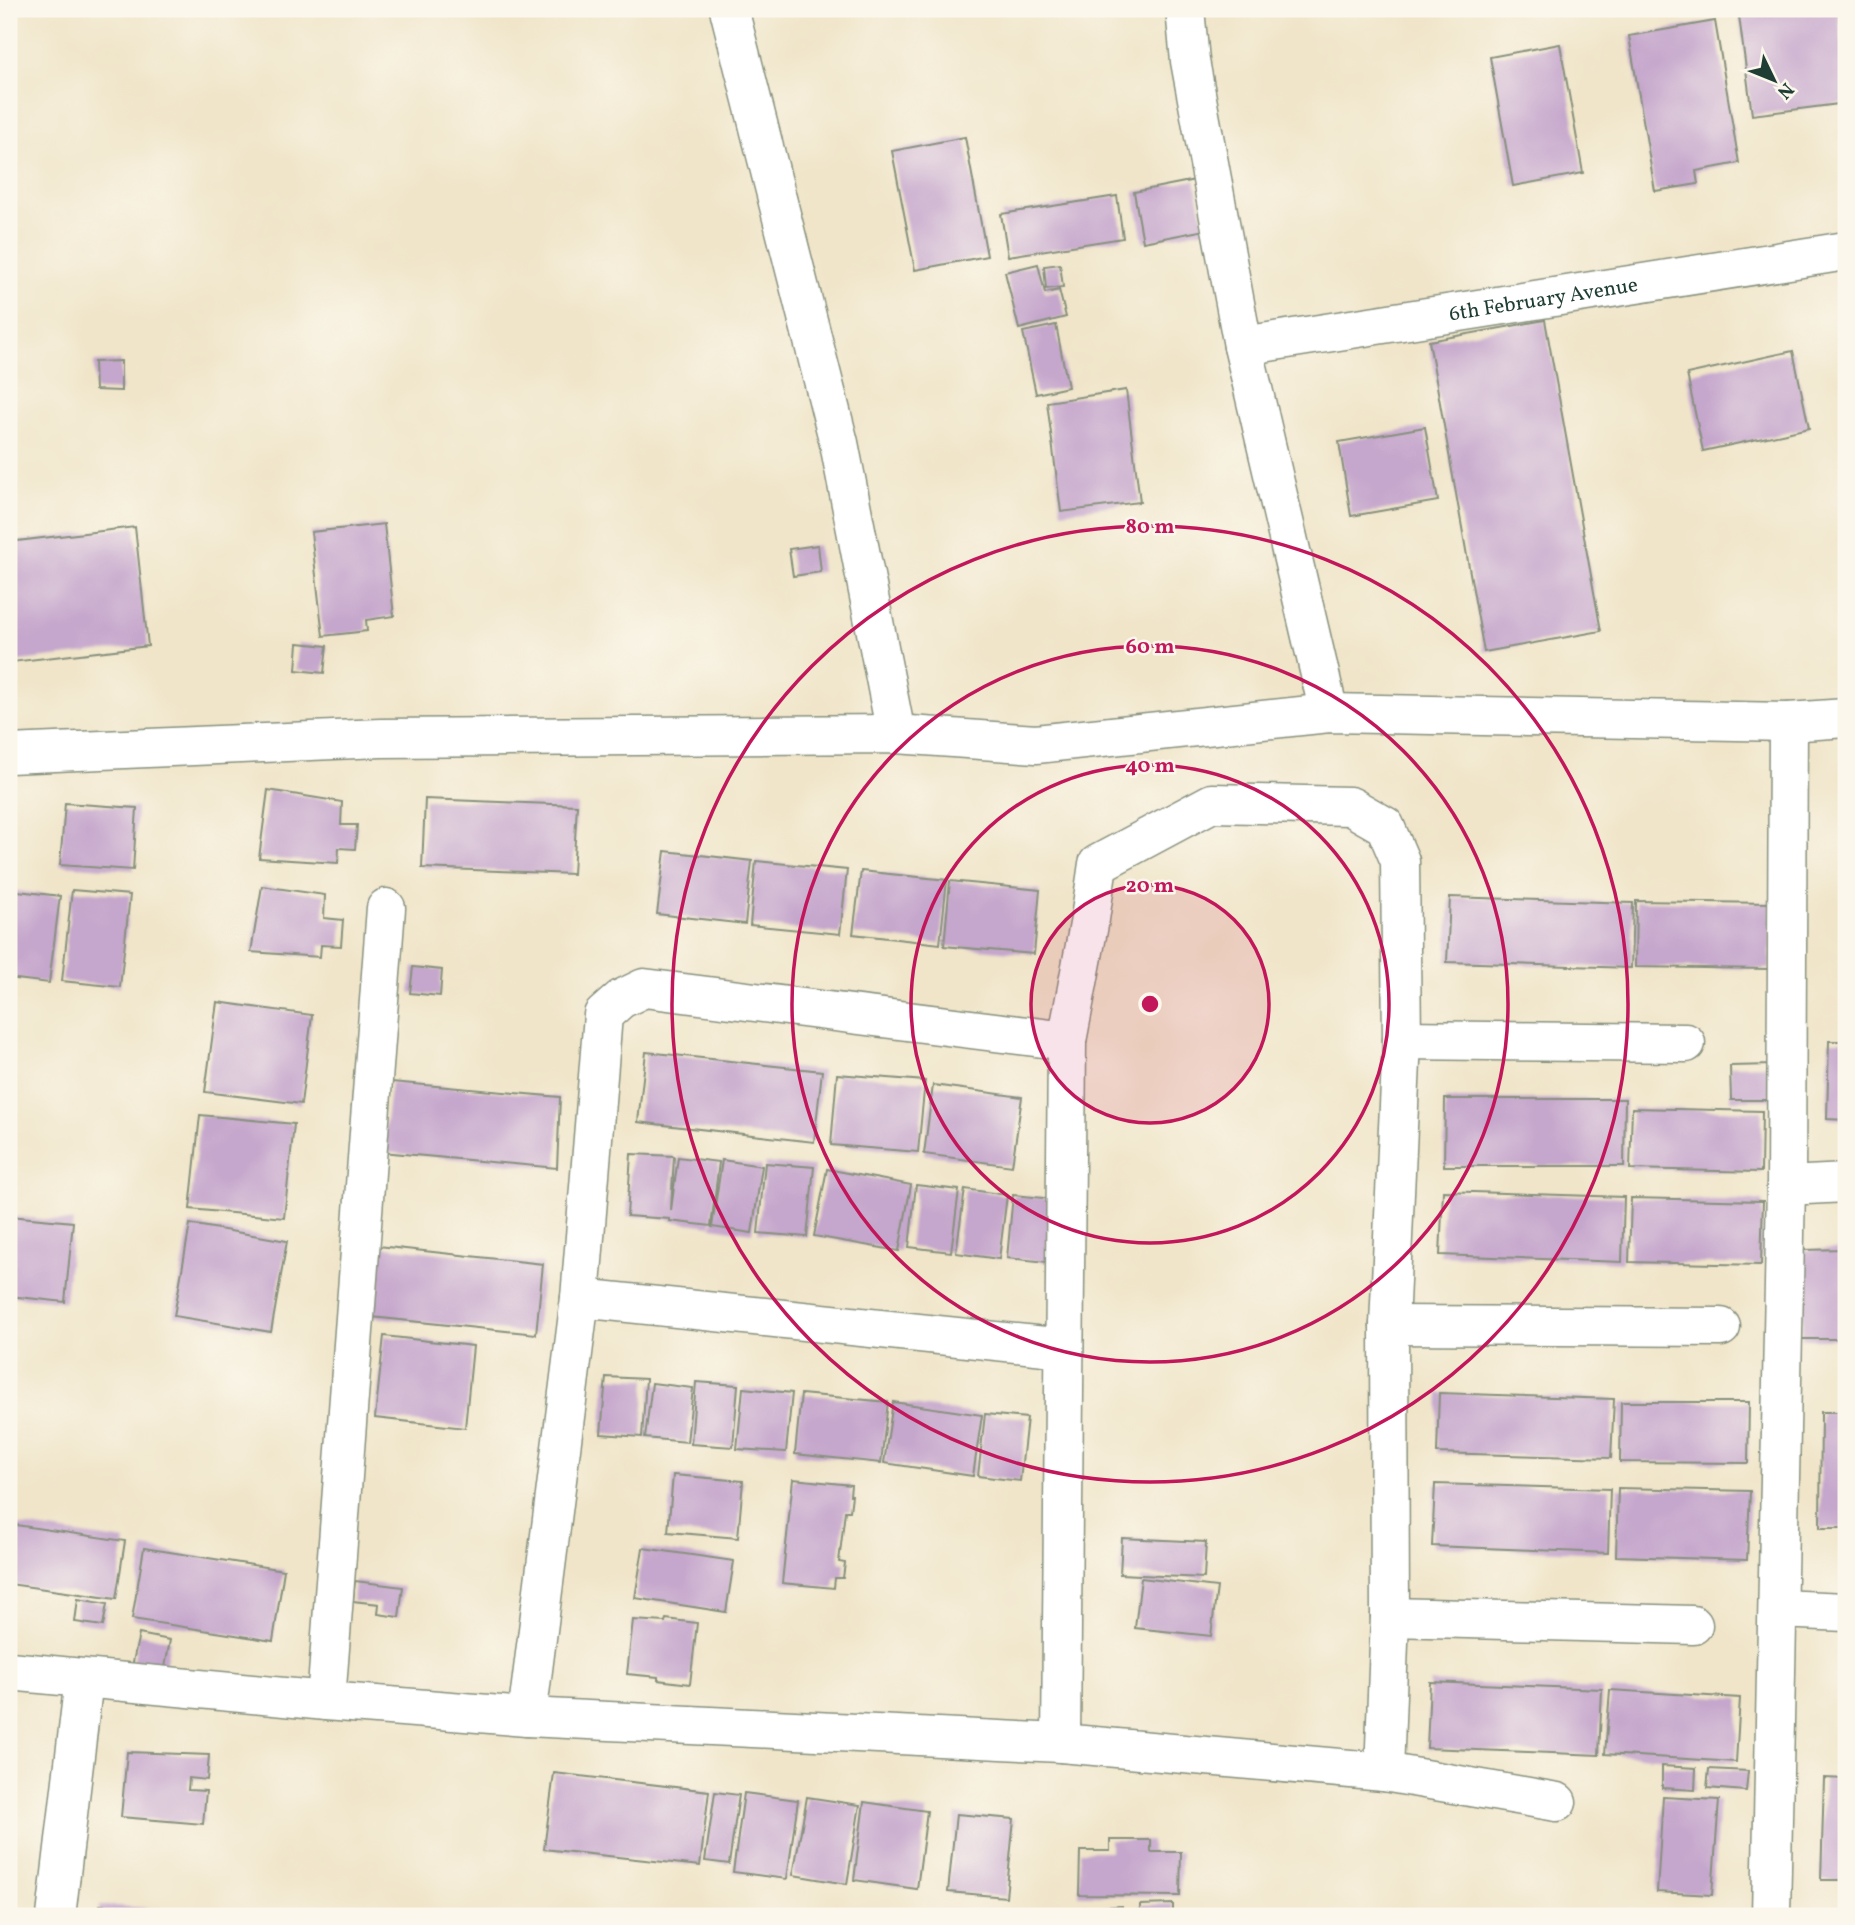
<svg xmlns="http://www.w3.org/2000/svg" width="1855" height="1925" font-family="Vollkorn,serif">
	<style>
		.building { fill: #c5a6cc }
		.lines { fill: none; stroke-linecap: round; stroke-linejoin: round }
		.street-casing { stroke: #88917e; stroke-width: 41 }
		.street { stroke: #fff; stroke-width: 38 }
		.ring { fill: none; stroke: #c2185b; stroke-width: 3.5 }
		.labels { text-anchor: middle; stroke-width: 5; stroke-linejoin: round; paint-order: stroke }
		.street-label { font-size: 21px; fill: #1f3d34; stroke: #fbf7ec }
		.centre { fill: #c2185b; stroke: #fbf7ec; stroke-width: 3.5 }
		.ring-label { font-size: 21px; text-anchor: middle; font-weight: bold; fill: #c2185b; stroke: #fbf7ec; stroke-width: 5; stroke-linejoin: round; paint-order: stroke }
	</style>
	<rect width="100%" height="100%" fill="#fbf7ec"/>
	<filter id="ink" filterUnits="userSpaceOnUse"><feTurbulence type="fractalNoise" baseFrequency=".0143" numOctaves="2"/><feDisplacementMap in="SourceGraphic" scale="14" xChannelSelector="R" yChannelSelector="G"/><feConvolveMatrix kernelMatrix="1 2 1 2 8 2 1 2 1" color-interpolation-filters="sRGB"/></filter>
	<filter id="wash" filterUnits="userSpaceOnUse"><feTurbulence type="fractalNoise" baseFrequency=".00686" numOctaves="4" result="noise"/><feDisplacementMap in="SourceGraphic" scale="28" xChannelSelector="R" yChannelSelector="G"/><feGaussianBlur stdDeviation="1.57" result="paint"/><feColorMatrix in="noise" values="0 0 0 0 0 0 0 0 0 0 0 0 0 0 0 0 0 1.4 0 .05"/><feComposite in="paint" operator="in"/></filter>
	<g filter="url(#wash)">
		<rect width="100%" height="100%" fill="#f0e5c9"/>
		<g id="blocks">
			<path class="building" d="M1791,9H1838L1846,75V103L1752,115L1739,16Z
				M1715,21L1739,163L1696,171L1698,184L1655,191L1629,36Z
				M1560,44L1583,173L1513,186L1490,57Z
				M965,137L987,256L915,270L892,151Z
				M1195,180L1205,230L1143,242L1134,192Z
				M1117,196L1123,238L1008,256L1001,214Z
				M1038,264L1045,293L1059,290L1066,317L1019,329L1005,272Z
				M1060,264L1063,287L1046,289L1044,266Z
				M1545,320L1601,631L1484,652L1429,341Z
				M1056,325L1068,387L1036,394L1023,332Z
				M1793,351L1809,428L1703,451L1687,374Z
				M121,361V391L95,390L94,362Z
				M1126,390L1140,502L1061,512L1047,402Z
				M1425,427L1438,501L1351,516L1339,442Z
				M384,524L394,616L366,620L367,631L323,636L311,532Z
				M135,527L148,646L12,662L9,631V542Z
				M818,545L821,572L793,576L789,549Z
				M298,643L327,646L324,673L296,670Z
				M268,790L342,802L341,825H357L355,849L339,848L338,863L259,858Z
				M425,799L577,805L573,874L422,868Z
				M65,803L137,808L133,870L60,865Z
				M665,851L752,861L745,924L657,914Z
				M756,861L847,870L840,934L750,925Z
				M861,871L947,880L940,944L853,934Z
				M950,881L1040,890L1034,954L944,946Z
				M262,886L325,895L324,918L343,920L341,946L321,945L320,957L251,952Z
				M9,890L60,896L49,983L9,978Z
				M72,890L130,895L120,987L62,981Z
				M1450,897L1633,903L1631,968L1447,962Z
				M1636,901L1771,903L1770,969L1635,967Z
				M413,967L442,970L440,996L410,993Z
				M217,1002L312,1015L301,1104L205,1092Z
				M1829,1041H1846V1120L1827,1119Z
				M646,1052L822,1071L814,1142L638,1122Z
				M1774,1065V1100H1731L1730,1066Z
				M837,1074L925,1081L918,1152L831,1145Z
				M391,1082L560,1097L557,1168L382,1152Z
				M933,1085L1022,1097L1012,1166L924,1154Z
				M1445,1099H1625L1624,1166H1444Z
				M1632,1108L1762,1111L1761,1172L1630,1169Z
				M200,1115L294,1124L284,1218L190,1209Z
				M631,1154L674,1156L671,1210L678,1157L719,1162L711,1226L670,1221V1219L627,1216Z
				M722,1160L762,1166L752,1233L712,1227Z
				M765,1163L814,1167L807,1237L758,1233Z
				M827,1169L911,1185L899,1251L814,1236Z
				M916,1185L959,1190L951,1252L909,1247Z
				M965,1189L1007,1195L999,1259L956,1253Z
				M1443,1191L1624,1197L1622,1262L1440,1255Z
				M1013,1195L1053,1199L1047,1262L1007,1258Z
				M1631,1198L1763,1201L1761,1265L1629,1262Z
				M9,1216L73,1222L65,1302L9,1296Z
				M190,1224L287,1241L271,1332L174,1316Z
				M378,1246L543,1264L536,1334L372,1317Z
				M1846,1249V1339H1802V1250Z
				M384,1336L473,1346L465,1428L375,1418Z
				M606,1377L646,1379L642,1437L601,1434Z
				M696,1382L738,1385L733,1447L691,1444Z
				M652,1383L693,1388L687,1442L645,1438Z
				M743,1388L792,1393L786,1452L737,1449Z
				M1439,1393L1614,1399L1611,1458L1437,1453Z
				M801,1394L888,1402L881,1463L795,1454Z
				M893,1402L982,1415L973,1476L884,1463Z
				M1621,1402H1749L1748,1463L1620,1462Z
				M1821,1412H1846V1528H1820Z
				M985,1414L1027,1418L1020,1481L978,1476Z
				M673,1475L743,1481L738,1538L668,1532Z
				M793,1479L851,1485L850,1495H852L850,1511H845L839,1562L845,1563L843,1578H835L834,1588L782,1583Z
				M1435,1484L1610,1489L1608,1553L1432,1546Z
				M1618,1488L1750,1491L1747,1560L1616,1556Z
				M9,1524L125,1541L116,1599L9,1584Z
				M1122,1538L1206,1542L1204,1578L1120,1574Z
				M144,1548L284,1570L273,1641L132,1619Z
				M643,1548L734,1561L726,1612L635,1598Z
				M1141,1578L1217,1587L1211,1636L1135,1628Z
				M355,1581L403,1587L399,1617L378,1614L379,1604L353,1601Z
				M78,1599L107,1604L103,1626L75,1622Z
				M666,1619L697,1623L690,1684L658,1680V1677L627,1674L633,1620L665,1622Z
				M139,1634L170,1640L164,1673L132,1667Z
				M1430,1682L1602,1689L1599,1755L1427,1748Z
				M1610,1690L1740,1698L1736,1762L1605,1754Z
				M127,1752L209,1755L207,1780L189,1778L188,1790L206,1791L203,1824L121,1817Z
				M1662,1766L1696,1768L1695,1790L1662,1788Z
				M1709,1769L1748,1771L1746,1791L1707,1788Z
				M554,1773L709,1791L700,1866L544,1849Z
				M1824,1778L1846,1779V1880H1821Z
				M715,1792L739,1795L729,1864L705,1861Z
				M744,1793L798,1800L787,1879L733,1872Z
				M807,1797L860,1805L847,1884L793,1875Z
				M1663,1797L1719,1800L1712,1895L1657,1892Z
				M864,1802L927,1811L917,1889L854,1880Z
				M956,1814L1014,1819L1006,1897L948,1892Z
				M1110,1840H1151V1852H1181L1180,1896L1079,1895L1080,1851H1110Z
				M1173,1904V1916H1140V1905Z
				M100,1905L193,1911V1916H99Z
				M1122,1906L1123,1916H1082V1908Z"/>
		</g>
	</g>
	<g filter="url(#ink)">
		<use href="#blocks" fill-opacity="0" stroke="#88917e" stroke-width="2"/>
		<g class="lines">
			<defs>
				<g id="street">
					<path d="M729,9L839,443L896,734"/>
					<path d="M1185,9L1190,61L1243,346L1329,713"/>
					<path id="s1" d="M1243,346L1846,251"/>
					<path d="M9,754L381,738L896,734L1036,744L1329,713L1788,722L1846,718"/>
					<path d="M1402,1040L1686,1043"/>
					<path d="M1786,1186L1846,1183"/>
					<path d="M580,1298L1064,1348"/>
					<path d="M1389,1325L1721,1327"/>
					<path d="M1778,1609L1846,1612"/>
					<path d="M1390,1617L1693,1625"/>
					<path d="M9,1671L326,1701L527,1717L1061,1743L1384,1772L1557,1802"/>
					<path d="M326,1701L386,908"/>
					<path d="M527,1717L580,1298L603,1015L621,999L644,988L1067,1041"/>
					<path d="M1061,1743L1067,1041L1090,919L1098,864L1212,803L1350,806L1385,826L1400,861L1402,1040L1389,1325L1390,1617L1384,1772"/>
					<path d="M56,1916L84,1679"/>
					<path d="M1771,1916L1786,1186L1788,722"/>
				</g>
			</defs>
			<use href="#street" class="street-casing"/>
			<use href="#street" class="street"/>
		</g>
	</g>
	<circle cx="1150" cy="1004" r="119" fill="#c2185b" fill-opacity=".12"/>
	<g class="ring">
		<circle cx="1150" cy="1004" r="119"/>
		<circle cx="1150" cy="1004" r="239"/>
		<circle cx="1150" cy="1004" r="358"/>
		<circle cx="1150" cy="1004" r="478"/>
	</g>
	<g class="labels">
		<g class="street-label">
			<text dy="7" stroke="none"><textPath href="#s1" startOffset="304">6th February Avenue</textPath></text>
		</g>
	</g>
	<circle cx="1150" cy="1004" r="10" class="centre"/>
	<g class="ring-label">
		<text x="1150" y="533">80 m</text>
		<text x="1150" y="653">60 m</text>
		<text x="1150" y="772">40 m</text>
		<text x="1150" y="892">20 m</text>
	</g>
	<rect width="1855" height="1925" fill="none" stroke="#fbf7ec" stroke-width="35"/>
	<g transform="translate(1774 80) rotate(133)" stroke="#fbf7ec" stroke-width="5" paint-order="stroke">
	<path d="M0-5L12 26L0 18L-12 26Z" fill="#1f3d34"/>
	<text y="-10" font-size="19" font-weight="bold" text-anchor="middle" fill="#1f3d34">N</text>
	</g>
</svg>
